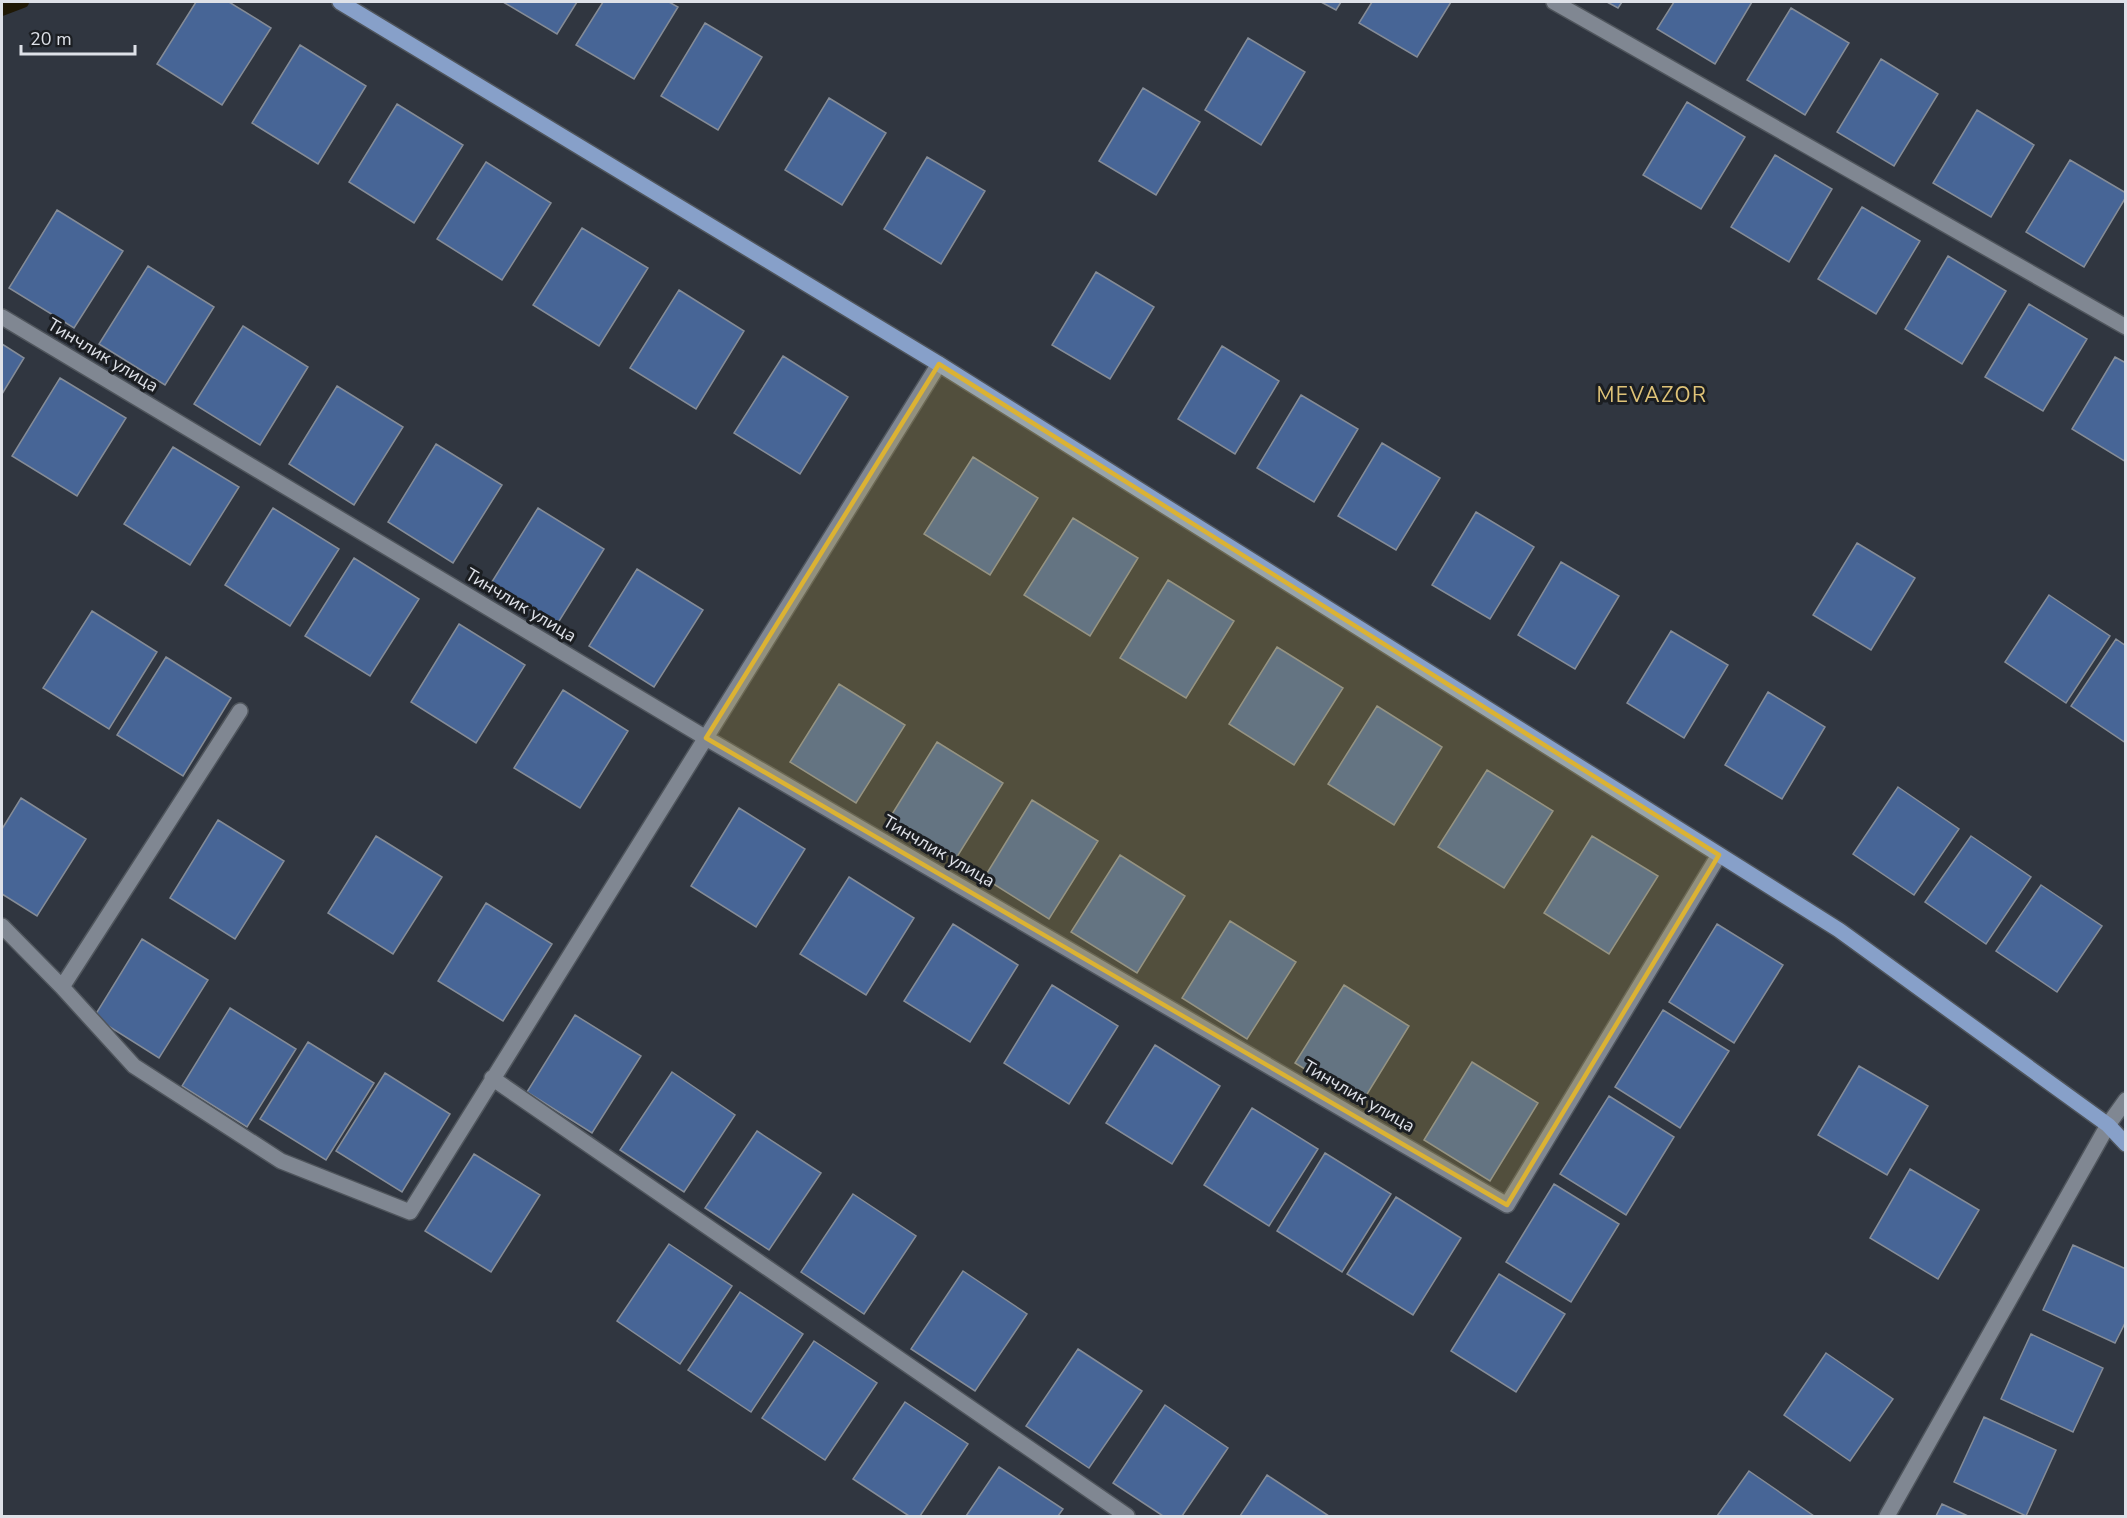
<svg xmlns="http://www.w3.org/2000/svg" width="2127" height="1518" font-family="'Nunito Sans',sans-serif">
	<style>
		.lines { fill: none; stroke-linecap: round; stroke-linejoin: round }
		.stream { stroke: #1f1805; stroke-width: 12 }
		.building { fill: #476596; stroke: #858c97; stroke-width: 1.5 }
		.minor-casing { stroke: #4f555c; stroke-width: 18 }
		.major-casing { stroke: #4f555c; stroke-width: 18 }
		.minor { stroke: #808792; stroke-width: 15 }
		.major { stroke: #87a0c9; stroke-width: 15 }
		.marked { fill: #dbb233; fill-opacity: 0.2; stroke: #dbb233; stroke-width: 4.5; stroke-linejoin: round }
		.labels { text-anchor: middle; stroke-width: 6; stroke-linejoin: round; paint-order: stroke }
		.street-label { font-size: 18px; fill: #dee1e8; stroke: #1b1e22 }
		.quarter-label { font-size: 21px; letter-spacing: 1.5px; fill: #dfc378; stroke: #1b1e22 }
	</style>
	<rect width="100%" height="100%" fill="#303640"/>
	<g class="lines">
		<path class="stream" d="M2,10L23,2"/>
	</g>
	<path class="building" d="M196,2H229L271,28L222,105L157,64Z
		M503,2H577L557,34Z
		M603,2H669L678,7L634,79L576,45Z
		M1321,2H1341L1336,10Z
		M1372,2H1451L1417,57L1359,23Z
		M1607,2H1622L1618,8Z
		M1674,2H1752L1715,64L1657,29Z
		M1791,8L1849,43L1805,115L1747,80Z
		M705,23L762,57L718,130L661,96Z
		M1248,38L1305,72L1261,145L1205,110Z
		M300,45L366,86L318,164L252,123Z
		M1881,59L1938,94L1894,166L1837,132Z
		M1143,88L1200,122L1156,195L1099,161Z
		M829,98L886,133L842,205L785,170Z
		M1687,102L1745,137L1701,209L1643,175Z
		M397,104L463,145L414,223L349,182Z
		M1977,110L2034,145L1991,217L1933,183Z
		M1775,155L1832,189L1789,262L1731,227Z
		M927,157L985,191L941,264L884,229Z
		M2070,160L2126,193V197L2084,267L2026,232Z
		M486,162L551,203L502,280L437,239Z
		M1862,207L1920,241L1876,314L1818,279Z
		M57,210L123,251L74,328L9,288Z
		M582,228L648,268L599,346L533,305Z
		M1948,256L2006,291L1962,364L1905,329Z
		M148,266L214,307L165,385L99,344Z
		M1096,272L1154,307L1110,379L1052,345Z
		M679,290L744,331L696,409L630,368Z
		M2029,304L2087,339L2043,411L1985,377Z
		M243,326L308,367L260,445L194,404Z
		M2,344L24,358L2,394Z
		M1222,346L1279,381L1235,454L1178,419Z
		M783,356L848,397L800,474L734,433Z
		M2115,357L2126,363V462L2072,429Z
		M60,378L126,418L77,496L12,456Z
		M337,386L403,427L354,505L289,464Z
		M1301,395L1358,429L1314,502L1257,468Z
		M1382,443L1440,478L1396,550L1338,516Z
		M436,444L502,485L453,563L388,522Z
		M173,447L239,487L190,565L124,524Z
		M973,457L1038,498L990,575L924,534Z
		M273,508L339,549L290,626L225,585Z
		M538,508L604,549L556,626L490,585Z
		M1476,512L1534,547L1490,619L1432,585Z
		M1073,518L1138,558L1090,636L1024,595Z
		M1857,543L1915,578L1871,650L1813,615Z
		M354,558L419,599L370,676L305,636Z
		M1561,562L1619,596L1575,669L1518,635Z
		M637,569L703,610L654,687L589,646Z
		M1168,580L1234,621L1186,698L1120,658Z
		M2049,595L2110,636L2066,703L2005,662Z
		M92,611L157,652L109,729L43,688Z
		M459,624L525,665L476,743L411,702Z
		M1671,631L1728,665L1684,738L1627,703Z
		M2116,639L2126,646V743L2071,706Z
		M1277,647L1343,688L1294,765L1229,724Z
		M166,657L231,698L183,776L117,735Z
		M839,684L905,725L856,803L790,762Z
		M563,690L628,731L580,808L514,768Z
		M1768,692L1825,727L1782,799L1725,765Z
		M1377,706L1442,747L1394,825L1328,784Z
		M937,742L1003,783L955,860L889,819Z
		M1487,770L1553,811L1504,888L1438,847Z
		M1898,787L1959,829L1914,895L1853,854Z
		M21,798L86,839L37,916L2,894V829Z
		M1032,800L1098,841L1049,919L984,878Z
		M739,808L805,849L756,927L691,886Z
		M218,820L284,861L235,939L170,898Z
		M376,836L442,877L393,954L328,913Z
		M1592,836L1658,876L1609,954L1544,913Z
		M1971,836L2031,877L1986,944L1925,902Z
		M1120,855L1185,896L1137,973L1071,932Z
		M849,877L914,918L866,995L800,954Z
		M2041,885L2102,926L2057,992L1996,951Z
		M486,903L552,944L503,1021L438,981Z
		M1230,921L1296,962L1247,1039L1182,998Z
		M953,924L1018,965L970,1042L904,1001Z
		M1717,924L1783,965L1734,1043L1669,1002Z
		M142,939L208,980L159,1058L94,1017Z
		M1052,985L1118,1026L1069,1104L1004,1063Z
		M1344,985L1409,1026L1361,1104L1295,1063Z
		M230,1008L296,1049L247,1127L182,1086Z
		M1663,1010L1729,1051L1680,1128L1615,1087Z
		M575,1015L641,1056L592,1133L527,1092Z
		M308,1042L374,1083L326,1160L260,1119Z
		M1155,1045L1220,1086L1172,1164L1106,1123Z
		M1472,1062L1538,1103L1490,1181L1424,1140Z
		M1859,1066L1928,1106L1887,1175L1818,1135Z
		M672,1072L735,1115L684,1192L620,1150Z
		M385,1073L450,1114L402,1192L336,1151Z
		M1609,1096L1674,1137L1626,1215L1560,1174Z
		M1252,1108L1318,1149L1269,1226L1204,1185Z
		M757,1131L821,1173L769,1250L705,1208Z
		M1325,1153L1391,1194L1342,1272L1277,1231Z
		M474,1154L540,1195L491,1272L425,1231Z
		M1910,1169L1979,1210L1938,1279L1870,1238Z
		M1554,1184L1619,1224L1571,1302L1506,1262Z
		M853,1194L916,1236L864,1314L801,1272Z
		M1396,1197L1461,1238L1413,1315L1347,1274Z
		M669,1244L732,1286L680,1364L617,1321Z
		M2073,1245L2126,1269V1321L2115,1343L2043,1310Z
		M963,1271L1027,1314L975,1391L911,1349Z
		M1499,1274L1565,1314L1516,1392L1451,1351Z
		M740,1292L803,1334L751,1412L688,1370Z
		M2031,1334L2103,1368L2073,1432L2001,1399Z
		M814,1341L877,1383L825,1460L762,1418Z
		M1078,1349L1142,1391L1089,1468L1026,1426Z
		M1826,1353L1893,1399L1850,1461L1784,1415Z
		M905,1402L968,1444L920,1516H909L853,1479Z
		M1165,1405L1228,1448L1182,1516H1163L1113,1483Z
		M1984,1417L2056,1450L2026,1516L1954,1482Z
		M999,1467L1063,1509L1058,1516H966Z
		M1749,1471L1814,1516H1717Z
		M1267,1475L1329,1516H1240Z
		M1942,1504L1968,1516H1936Z"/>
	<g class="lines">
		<defs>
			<path id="minor" d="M1554,2L2126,327
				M2,317L706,738L1507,1205L1719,855
				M2,926L62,987L134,1066L281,1161L410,1212L939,364
				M62,987L240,711
				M492,1078L1127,1516
				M1887,1516L2108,1125L2126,1100"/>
			<path id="major" d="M340,2L939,364L1839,930L2108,1125L2126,1144"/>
		</defs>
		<use href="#minor" class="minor-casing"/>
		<use href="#major" class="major-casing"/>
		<use href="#minor" class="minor"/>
		<use href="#major" class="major"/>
	</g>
	<path class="marked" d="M939,364L1719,855L1507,1205L706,738Z"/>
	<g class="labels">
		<g class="street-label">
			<text transform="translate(103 355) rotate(31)" y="6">Тинчлик улица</text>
			<text transform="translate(521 605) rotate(31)" y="6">Тинчлик улица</text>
			<text transform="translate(939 851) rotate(30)" y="6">Тинчлик улица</text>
			<text transform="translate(1359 1096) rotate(30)" y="6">Тинчлик улица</text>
		</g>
		<g class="quarter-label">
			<text x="1652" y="402">MEVAZOR</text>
		</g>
	</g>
	<rect width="2127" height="1518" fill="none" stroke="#dee1e8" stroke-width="6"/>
	<path d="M21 45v9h114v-9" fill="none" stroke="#dee1e8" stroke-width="3"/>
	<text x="30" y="45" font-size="18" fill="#dee1e8" stroke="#1b1e22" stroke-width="4.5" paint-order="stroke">20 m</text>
</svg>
